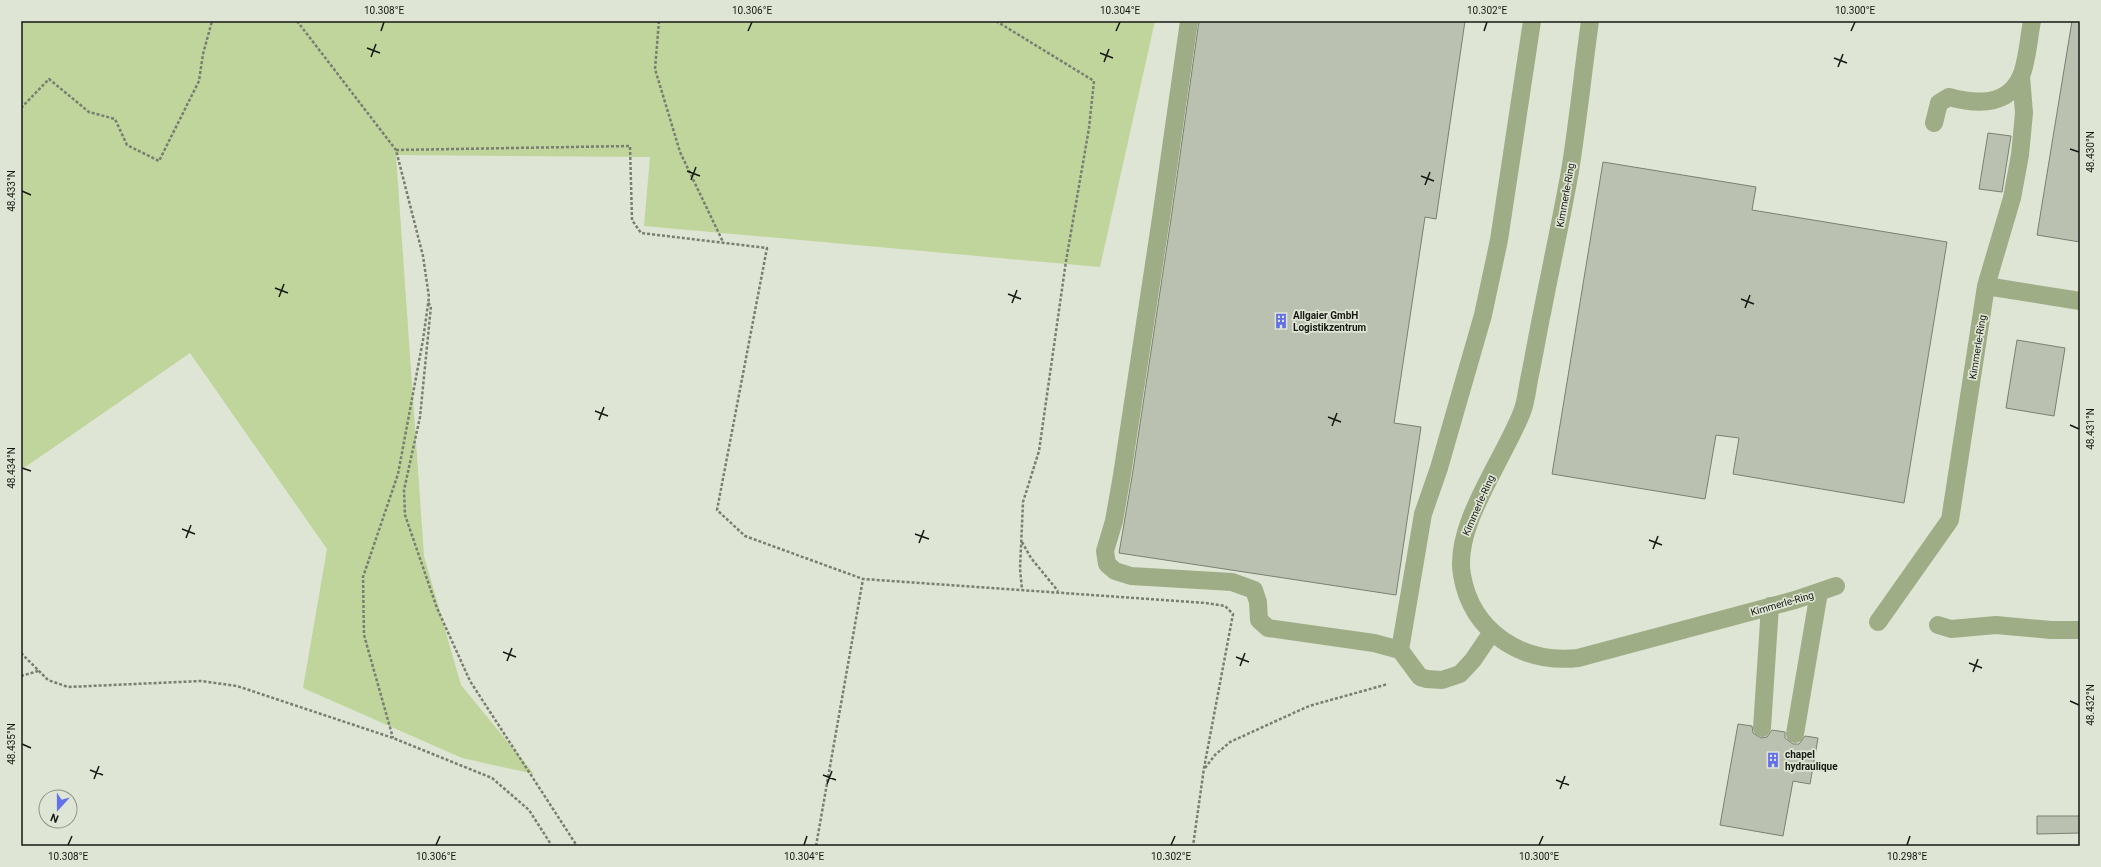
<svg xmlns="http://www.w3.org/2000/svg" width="2101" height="867" font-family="Roboto,sans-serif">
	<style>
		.green { fill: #bfd59b }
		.building { fill: #bbc1b1; stroke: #7a8071 }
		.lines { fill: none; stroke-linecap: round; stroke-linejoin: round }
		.path { stroke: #797d72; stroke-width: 2.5; stroke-dasharray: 3 2; stroke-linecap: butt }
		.minor { stroke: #9fad86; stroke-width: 18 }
		.ticks { fill: none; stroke: #161913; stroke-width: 1.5 }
		.labels { text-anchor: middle; stroke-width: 3.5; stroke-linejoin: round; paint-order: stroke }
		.street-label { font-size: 10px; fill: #161913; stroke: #dfe5d4 }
		.poi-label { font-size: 10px; font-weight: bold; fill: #161913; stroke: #dfe5d4; text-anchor: start }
		.neatline { fill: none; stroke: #161913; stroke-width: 1.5 }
		.ticks-label { font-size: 10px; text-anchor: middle; fill: #161913 }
	</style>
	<rect width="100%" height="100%" fill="#dfe5d4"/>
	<path class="green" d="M21,21H1155L1100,267L644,226L650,157L396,155L424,556L461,685L534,774L462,758L303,688L327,549L190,353L21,470Z"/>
	<path class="building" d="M1199,21H1465L1436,219L1425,217L1394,423L1421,427L1396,595L1119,553L1132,477L1171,219Z
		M2072,21H2080V242L2037,235Z
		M1988,133L2011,136L2002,192L1979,189Z
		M1603,162L1756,187L1752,210L1947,242L1904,503L1733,474L1739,438L1716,435L1705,499L1552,474Z
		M2017,340L2065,348L2054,416L2006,408Z
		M1738,724L1752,726L1753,733L1761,738L1767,737L1772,730L1785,732V738L1793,744H1799L1805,736L1818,738L1810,784L1793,781L1783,836L1720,825Z
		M2037,816H2080V833L2037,834Z"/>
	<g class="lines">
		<path class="path" d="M297,21L396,150L423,256L429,297L423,340L398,474L363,577L364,635L393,738
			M659,21L655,69L680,152L723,242
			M996,21L1094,81L1089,128L1066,261L1039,451L1023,502L1020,569L1022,589
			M21,108L49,79L89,112L115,119L127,145L159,161L199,81L203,54L212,21
			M396,150L630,146L632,220L641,233L767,248L717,510L745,536L863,579L1206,603L1225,606L1233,614L1204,768L1193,846
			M428,303L431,306L420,417L404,490L405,515L437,608L470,681L577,846
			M1022,542L1031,558L1058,591
			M21,653L48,680L68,687L201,681L237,686L393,738L492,778L529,810L552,846
			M21,676L38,671
			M1205,768L1215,755L1230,742L1276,721L1309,706L1388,684
			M816,846L863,579"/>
		<path class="minor" d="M1189,21L1161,218L1122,475L1114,521L1105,551L1107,564L1115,571L1131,576L1232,582L1254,590L1258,602L1259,620L1268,628L1374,643L1400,650L1420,677L1427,679L1442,680L1460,674L1473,660L1492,632
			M1590,21C1583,71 1578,121 1570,171C1562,216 1552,262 1543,308C1538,332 1534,356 1529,380C1527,390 1526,402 1522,412C1504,459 1453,526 1462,575C1472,633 1523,664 1578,658L1795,600L1836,586
			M1934,123L1939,103L1949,97C1975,104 2008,107 2021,76C2027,63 2029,36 2032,21
			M1986,286L2080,301
			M1878,622L1950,520L1986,286L2012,198L2020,155L2024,113L2021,76
			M1938,625L1951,629L1996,625L2051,630H2080
			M1400,650L1423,514L1439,468L1483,315L1499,240L1532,21
			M1762,728L1770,606
			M1795,734L1819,592"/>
	</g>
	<path class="ticks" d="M381,31L384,22M748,31L752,22M1116,31L1120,22M1484,31L1487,22M1851,31L1855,22M367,48L380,53M1100,53L1113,58M371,57L376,44M1834,58L1847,63M1104,62L1109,49M1838,67L1843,54M2070,149L2079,152M687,171L700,176M1421,176L1434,181M691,180L696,167M1425,185L1430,172M22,191L31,195M275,288L288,293M1008,294L1021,299M279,297L284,284M1741,299L1754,304M1012,303L1017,290M1745,308L1750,295M595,411L608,416M1328,417L1341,422M599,420L604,407M2070,425L2079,429M1332,426L1337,413M22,468L31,471M182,529L195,534M915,534L929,539M186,538L191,525M1649,540L1662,545M919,543L924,530M1653,549L1658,536M503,652L516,657M1236,657L1249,662M507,661L512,648M1969,663L1982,668M1240,666L1245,653M1973,672L1978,659M2070,701L2079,705M22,744L31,748M90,770L103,775M823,775L836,780M94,779L99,766M1556,780L1569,785M827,784L832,771M1560,789L1565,776M68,845L72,836M436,845L440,836M804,845L807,836M1171,845L1175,836M1539,845L1543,836M1907,845L1910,836"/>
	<defs>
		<symbol id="building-bare" viewBox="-9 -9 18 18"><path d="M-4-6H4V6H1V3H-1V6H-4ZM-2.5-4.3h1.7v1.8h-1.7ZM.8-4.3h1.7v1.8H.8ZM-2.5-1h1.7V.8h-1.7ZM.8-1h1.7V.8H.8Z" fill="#6371e9" stroke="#dfe5d4" stroke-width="2.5" paint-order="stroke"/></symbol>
	</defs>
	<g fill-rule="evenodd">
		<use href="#building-bare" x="1270" y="310" width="22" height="22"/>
		<use href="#building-bare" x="1762" y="749" width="22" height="22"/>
	</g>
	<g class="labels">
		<g class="street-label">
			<text transform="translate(1565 195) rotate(-80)" y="4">Kimmerle-Ring</text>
			<text transform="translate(1977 347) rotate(-81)" y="4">Kimmerle-Ring</text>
			<text transform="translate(1478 505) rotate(-66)" y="4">Kimmerle-Ring</text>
			<text transform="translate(1782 603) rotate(-16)" y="4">Kimmerle-Ring</text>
		</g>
		<g class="poi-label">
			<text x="1293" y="319">Allgaier GmbH<tspan x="1293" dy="12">Logistikzentrum</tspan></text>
			<text x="1785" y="758">chapel<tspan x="1785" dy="12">hydraulique</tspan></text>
		</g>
	</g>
	<rect width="2101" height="867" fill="none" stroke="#dfe5d4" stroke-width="44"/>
	<g transform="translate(58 809) rotate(201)"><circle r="19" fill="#dfe5d4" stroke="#8f9387"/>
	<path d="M0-3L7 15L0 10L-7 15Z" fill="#6371e9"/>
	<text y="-6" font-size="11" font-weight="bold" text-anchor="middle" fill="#161913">N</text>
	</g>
	<rect x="22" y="22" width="2057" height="823" class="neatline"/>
	<g class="ticks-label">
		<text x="384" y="14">10.308°E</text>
		<text x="752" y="14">10.306°E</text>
		<text x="1120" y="14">10.304°E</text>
		<text x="1487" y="14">10.302°E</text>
		<text x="1855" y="14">10.300°E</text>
		<text transform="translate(2090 152) rotate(-90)" y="4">48.430°N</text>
		<text transform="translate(11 191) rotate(-90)" y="4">48.433°N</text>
		<text transform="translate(2090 429) rotate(-90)" y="4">48.431°N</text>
		<text transform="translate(11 468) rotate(-90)" y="4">48.434°N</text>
		<text transform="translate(2090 705) rotate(-90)" y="4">48.432°N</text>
		<text transform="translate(11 744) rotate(-90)" y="4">48.435°N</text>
		<text x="68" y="860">10.308°E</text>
		<text x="436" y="860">10.306°E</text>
		<text x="804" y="860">10.304°E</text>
		<text x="1171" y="860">10.302°E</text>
		<text x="1539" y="860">10.300°E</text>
		<text x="1907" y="860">10.298°E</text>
	</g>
</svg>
